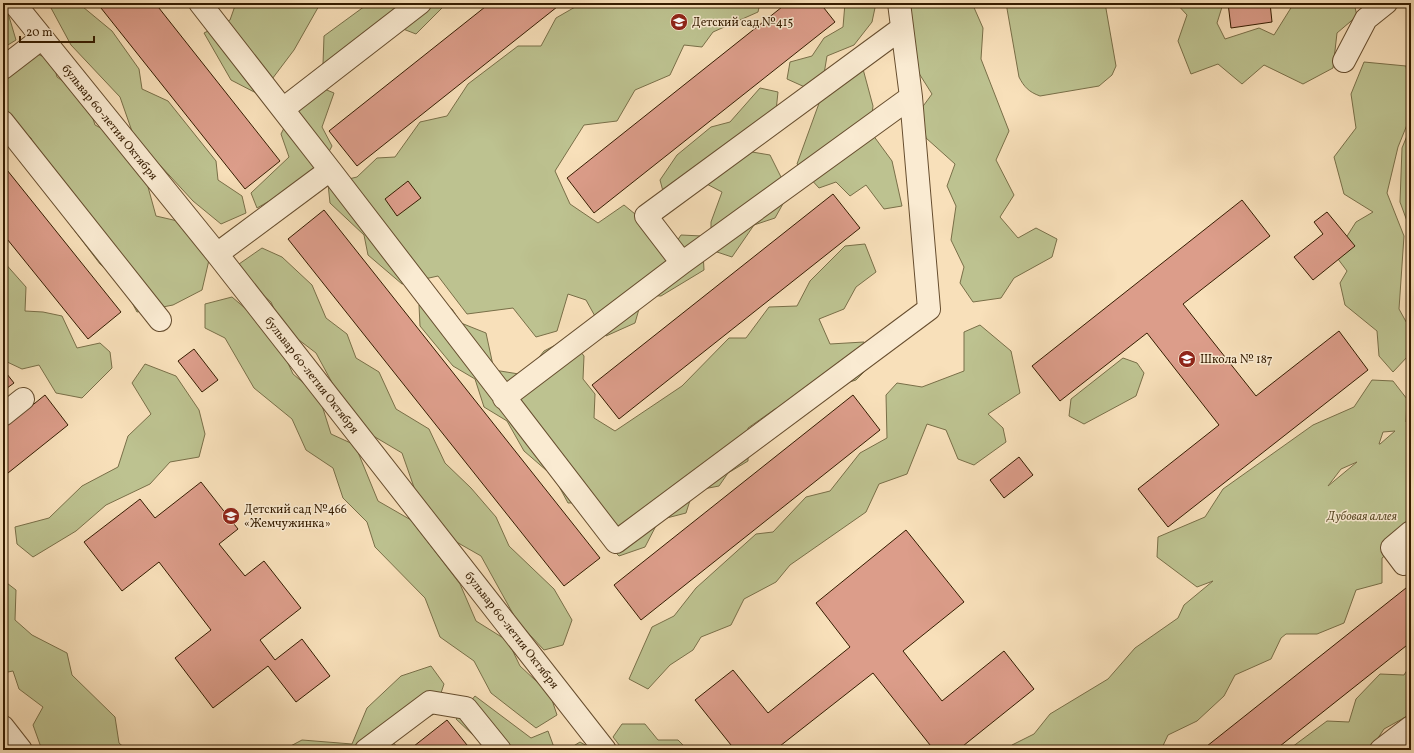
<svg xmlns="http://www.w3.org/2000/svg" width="1414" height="753" font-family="Vollkorn,serif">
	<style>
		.green { fill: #bdc290; stroke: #796f48; fill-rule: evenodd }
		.building { fill: #dc9d8a; stroke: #351c00 }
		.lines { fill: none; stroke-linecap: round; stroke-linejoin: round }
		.minor-casing { stroke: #664d2e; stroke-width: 24 }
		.minor { stroke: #faebd2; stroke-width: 22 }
		.labels { text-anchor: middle; stroke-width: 3; stroke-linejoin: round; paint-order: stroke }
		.poi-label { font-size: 12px; fill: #351c00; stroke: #faebd2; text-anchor: start }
		.street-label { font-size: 12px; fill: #351c00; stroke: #faebd2 }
		.park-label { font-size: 12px; font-style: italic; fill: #5e4e2b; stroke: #faebd2 }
	</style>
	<rect width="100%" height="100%" fill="#f8e0ba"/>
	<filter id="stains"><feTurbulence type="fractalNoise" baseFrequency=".005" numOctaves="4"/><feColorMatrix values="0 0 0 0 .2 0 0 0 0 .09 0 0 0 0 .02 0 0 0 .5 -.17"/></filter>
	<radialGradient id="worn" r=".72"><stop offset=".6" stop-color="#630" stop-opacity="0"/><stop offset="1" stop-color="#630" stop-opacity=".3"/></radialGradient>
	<path class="green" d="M3,3H5L16,40L3,48Z
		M46,3H86L83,7L112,31L139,69L142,89L168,101L216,161L218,180L242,196L246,213L221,224L193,201L134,137L120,97L71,45L51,8Z
		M236,3L320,4L294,50L260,95L231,80L204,33L230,20Z
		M364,3H447L416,34L385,22L348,72L323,64L324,36L365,6Z
		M582,3H760L758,12L713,32L702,47L684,45L670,75L635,90L617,121L584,125L555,171L570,204L598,223L624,205L646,223L653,244L673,247L681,235L702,236L704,270L661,296L643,295L635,323L606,336L586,300L568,294L557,331L536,337L513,308L467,314L438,276L402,284L368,255L364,235L330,203L328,184L357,177L377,158L395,157L420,122L447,116L468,84L518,46H541L556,18Z
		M845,3H876L872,22L854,45L827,56L824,74L807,88L787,79L790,62L812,56L824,38L843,27Z
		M904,3H972L983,28L981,59L1009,131L996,160L1014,195L1000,217L1018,238L1036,228L1057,239L1052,257L1014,278L1001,298L973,302L960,283L964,267L951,240L956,206L947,186L955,164L926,138L921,109L932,94L915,67Z
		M1006,3H1105L1116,66L1112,75L1099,86L1040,96C1029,92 1024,87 1019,77Z
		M1176,3H1220L1222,7L1217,23L1225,39L1259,28L1274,35L1294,3H1354L1357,16L1337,33L1333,68L1303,84L1264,65L1242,84L1218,64L1191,74L1178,41L1187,15Z
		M31,51L53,61L57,77L86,97L95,125L114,135L145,176L156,216L182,222L209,260L202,290L173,305L137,312L121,282L100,264L71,226L70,199L43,168L31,138L3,123V77Z
		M1364,62L1406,66L1411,97V115L1398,147L1387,193L1404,236L1399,309L1409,327L1408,356L1393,372L1379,356L1377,331L1345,305L1340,283L1347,271L1335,255L1356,222L1373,212L1344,194L1334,157L1356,128L1351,94Z
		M863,69L873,106L870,131L892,161L902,206L884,209L866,185L850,196L836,182L819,188L797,164L822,95Z
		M322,88L334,93L322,127L332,146L317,174L257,208L251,193L289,157L281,134L295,106Z
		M760,88L778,92L776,111L746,151L770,155L789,193L775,218L754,225L732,257L711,250V222L722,192L701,181L664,195L660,180L677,155L711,127L730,122Z
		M1411,126V232L1400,202L1402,148Z
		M865,244L876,272L856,287L844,309L819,319L830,344L864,342L871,365L856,380L827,389L805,410L775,409L748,428V461L728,473L719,486L693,491L686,513L659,520L645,547L619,556L605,542L594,502L568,503L554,477L524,451L507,421L484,407L475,379L453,366L420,326L419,305L433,299L452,309L461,323L486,333L494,370L525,375L544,351L569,338L584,356L583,379L595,394L594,418L615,431L682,386L729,338H746L769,307L797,306L810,281L845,246Z
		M262,248L282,257L312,285L326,318L347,334L356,358L379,372L396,409L429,429L445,463L471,488L496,517L509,546L554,589L572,620L563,645L544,650L517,621L481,556L453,540L416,493L402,453L370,434L342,401L316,353L282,327L271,302L251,285L239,264Z
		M3,261L26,287L25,311L43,312L62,316L77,348L100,343L110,352L112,368L82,398L56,393L39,365L22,369L3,360Z
		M232,297L274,333L293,374L319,396L331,434L355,445L378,501L411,520L460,584L476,621L508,641L520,666L550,694L557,715L536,728L491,693L474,661L440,637L425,598L375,547L367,522L343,498L333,468L306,450L292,419L254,388L225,338L205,328V304Z
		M980,325L1011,351L1020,393L988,414L1003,428L1006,442L974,465L958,459L946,430L927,424L907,474L879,484L866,512L790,565L776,582L744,599L731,625L701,637L693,650L670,665L648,689L629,679L652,627L674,616L696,588L756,534L773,532L806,497L830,491L860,453L887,438L886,395L897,383L922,387L964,371V332Z
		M1123,358L1137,363L1144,373L1136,396L1084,424L1069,416L1071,399Z
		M145,364L176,376L199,410L205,434L199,457L170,462L150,484L106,505L76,531L33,557L17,544L15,527L49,518L82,486L118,467L128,436L151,414L132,383Z
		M1372,380L1393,381L1407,399L1406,422L1411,418V535L1382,558V583L1356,590L1344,623L1317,634H1286L1281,638L1271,659L1235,675L1224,696L1197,721L1168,735L1161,750H1009L1012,745L1034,734L1050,714L1108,679L1135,648L1178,618L1184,605L1213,581L1197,587L1157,557L1158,537L1205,517L1223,489L1313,425L1354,407ZM1395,431L1380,444H1379L1383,432ZM1357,462L1328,486L1341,469Z
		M3,580L16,590L15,620L32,635L67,653L72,675L115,717L119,743L127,750H42L33,725L43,707L19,689L13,671L3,673Z
		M1411,664V714L1384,729L1374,744L1362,750H1288L1327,721L1349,722L1356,699L1380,674L1404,675Z
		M431,666L444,684L434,714L390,739L400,750H283L302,740L352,744L367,708L401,676Z
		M475,696L531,738L548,731L555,750H511L473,735L456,719Z
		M622,724H645L658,740H678L688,750H623L613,737Z
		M580,742L594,750H567Z"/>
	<path class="building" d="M97,3H155L280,161L245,189Z
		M490,3H562L357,166L329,131Z
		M787,3H820L835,22L594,213L567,178Z
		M1228,3H1270L1272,22L1231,28Z
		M3,165L121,312L88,339L3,234Z
		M408,181L421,198L397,216L385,199Z
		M833,194L860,228L619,419L592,385Z
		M1242,200L1270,236L1183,304L1256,396L1339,331L1368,370L1168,527L1138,489L1219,425L1147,333L1060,401L1032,366Z
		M324,210L600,558L564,586L288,239Z
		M1327,212L1355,246L1313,280L1294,257L1323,234L1314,222Z
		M194,349L218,380L202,392L178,361Z
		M3,369L14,383L3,391Z
		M45,395L68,425L3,477V429Z
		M853,395L880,430L641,620L614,585Z
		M1019,457L1033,475L1004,498L990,480Z
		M201,482L238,529L219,544L245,576L264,561L301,608L260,640L275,660L302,639L330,676L296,702L268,666L213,708L175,658L211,630L159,562L122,591L84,542L140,499L155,518Z
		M906,530L964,602L903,651L942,701L1004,651L1034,689L958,750H934L873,673L780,746L783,750H735L695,700L733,670L768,713L850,647L816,603Z
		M1411,584V642L1275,750H1202Z
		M447,720L471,750H409Z"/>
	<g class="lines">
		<defs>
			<path id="minor" d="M14,3L217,254L605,750
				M200,3L330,170
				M1344,61L1366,19L1386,3
				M3,68L42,38
				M283,109L420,3
				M3,122L160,320
				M217,254L330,170L616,542L929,309L911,97L899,3
				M682,263L646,216L902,28
				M504,398L682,263L911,97
				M3,415L23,399
				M1404,564L1392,548L1411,532
				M3,727L21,750
				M366,750L430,702L466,708L500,750
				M1381,750L1411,727"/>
		</defs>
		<use href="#minor" class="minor-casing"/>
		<use href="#minor" class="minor"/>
	</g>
	<defs>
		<symbol id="school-disc" viewBox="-11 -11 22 22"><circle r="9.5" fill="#8f2418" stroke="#faebd2"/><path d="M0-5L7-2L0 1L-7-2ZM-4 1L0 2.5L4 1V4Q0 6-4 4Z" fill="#fff"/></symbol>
	</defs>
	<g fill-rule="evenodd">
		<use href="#school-disc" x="669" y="12" width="20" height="20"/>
		<use href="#school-disc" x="1177" y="349" width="20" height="20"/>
		<use href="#school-disc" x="221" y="506" width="20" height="20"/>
	</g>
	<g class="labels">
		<g class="poi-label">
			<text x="692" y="26">Детский сад №415</text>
			<text x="1200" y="363">Школа № 187</text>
			<text x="244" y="513">Детский сад №466<tspan x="244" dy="14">«Жемчужинка»</tspan></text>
		</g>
		<g class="street-label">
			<text transform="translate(110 122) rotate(51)" y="4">бульвар 60-летия Октября</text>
			<text transform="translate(312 375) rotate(52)" y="4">бульвар 60-летия Октября</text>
			<text transform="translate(512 630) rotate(52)" y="4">бульвар 60-летия Октября</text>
		</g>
		<g class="park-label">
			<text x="1362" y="520">Дубовая аллея</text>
		</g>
	</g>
	<rect width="1414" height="753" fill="none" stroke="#f8e0ba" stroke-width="16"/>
	<rect x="4" y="4" width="1406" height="745" fill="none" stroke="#351c00" stroke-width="2"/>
	<rect x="8" y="8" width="1398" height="737" fill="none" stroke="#351c00"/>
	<path d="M20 36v6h74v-6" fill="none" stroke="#351c00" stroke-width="2"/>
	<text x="26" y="36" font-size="12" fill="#351c00" stroke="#faebd2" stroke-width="3" paint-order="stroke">20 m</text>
	<rect width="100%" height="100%" filter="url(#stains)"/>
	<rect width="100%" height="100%" fill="url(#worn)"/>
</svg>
